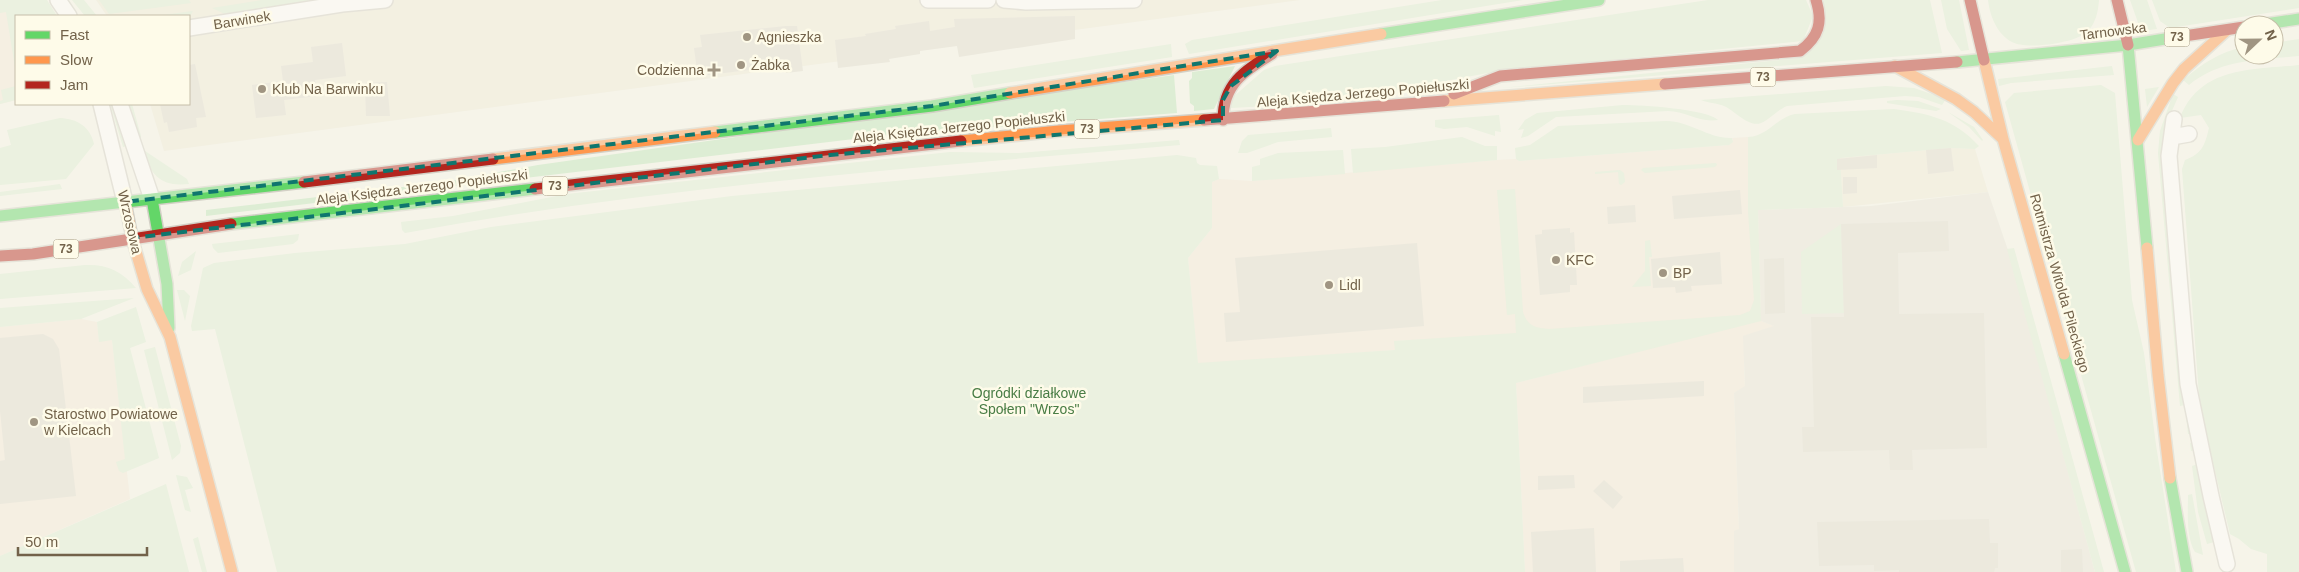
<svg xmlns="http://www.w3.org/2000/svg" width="2299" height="572" font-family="Arial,sans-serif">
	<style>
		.residential { fill: #efead8 }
		.commercial { fill: #f3e8d9 }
		.industrial { fill: #e8e5da }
		.green { fill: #ddedd4 }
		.building { fill: #e0dbcf }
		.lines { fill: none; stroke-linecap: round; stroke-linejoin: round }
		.street-casing { stroke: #d3cfc6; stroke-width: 18 }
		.fast-casing { stroke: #d3d0c6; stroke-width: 14 }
		.slow-casing { stroke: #d3d0c6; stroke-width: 14 }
		.jam-casing { stroke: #d3d0c6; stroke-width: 14 }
		.street { stroke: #fefdfc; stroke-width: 15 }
		.fast { stroke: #63d668; stroke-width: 11 }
		.slow { stroke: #ff974d; stroke-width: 11 }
		.jam { stroke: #b3261e; stroke-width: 11 }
		.marked { fill: none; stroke: #0f766e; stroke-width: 4; stroke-dasharray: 10 6; stroke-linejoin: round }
		.poi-dot { fill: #a09582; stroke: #fefbe9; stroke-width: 2 }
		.labels { text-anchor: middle; stroke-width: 5; stroke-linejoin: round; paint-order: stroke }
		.shield { fill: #fefbe9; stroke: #9c907a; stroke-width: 1 }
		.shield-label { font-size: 12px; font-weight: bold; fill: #72624a }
		.street-label { font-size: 14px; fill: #72624a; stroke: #fefbe9 }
		.poi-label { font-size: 14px; fill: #72624a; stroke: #fefbe9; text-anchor: start }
		.park-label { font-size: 14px; fill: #497d45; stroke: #fefbe9 }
	</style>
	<rect width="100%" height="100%" fill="#f5f4e9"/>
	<path class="residential" d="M96,0H1300L164,151L150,104H189V16H107Z
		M1951,148L1975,149L1988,192L1843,207L1840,158Z"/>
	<path class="commercial" d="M0,0L16,23V100L0,104Z
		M1748,137V210H1758L1761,321L1775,326L1744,363L1745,387L1734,393L1739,529L1734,572H1525L1516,383L1757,321L1395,341L1396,350L1198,364L1188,258L1212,228V182L1219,179L1252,181L1497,160L1516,159L1519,161L1729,145L1733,140L1732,138Z
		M81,319L97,322L99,341L112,340L130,499L0,556V327Z"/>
	<path class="industrial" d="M1988,192L2009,253L2095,572H1734V531L1739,529L1734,393L1745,386L1743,336L1774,326L1761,321L1758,210L1871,206Z"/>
	<path class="green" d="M0,0H47L57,16H16V73L6,12L0,13Z
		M72,0H84L97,16H85Z
		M99,0H189L191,3L109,14Z
		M262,0H316L225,14L212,8Z
		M1442,0H1523L1189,54L1185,44L1192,40Z
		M1708,0H1806L1813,16L1803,41L1498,71L1336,102L1231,108L1232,98L1264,70L1275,66Z
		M1824,0H1930L1942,53L1501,88L1799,58Z
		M1941,0H1959L1969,50L1961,51L1947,29Z
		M1988,0H2099C2098,12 2096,23 2087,32C2076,43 2026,50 2012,42C1997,34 1990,16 1988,0Z
		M2130,0H2147L2157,29L2141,31Z
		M2152,0H2299V8L2170,28L2160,21Z
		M193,11L189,18L155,16Z
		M2299,39V56C2260,60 2220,59 2189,85L2183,80C2202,64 2219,52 2244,47V55H2274V43Z
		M1171,44L1172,57L974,88L971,75Z
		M2299,65V572H2267V554L2251,549L2239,539L2230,534L2200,408L2182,169L2185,160C2202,154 2205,145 2209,128L2201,115L2180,118C2200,66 2252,70 2299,65Z
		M1235,66L1214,109L1194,111V106L1190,103L1189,81L1192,78V72Z
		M2112,66L2114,75L2011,83L1999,86L1998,79Z
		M1174,75L1177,113L879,136L206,216V210L445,182L538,165Z
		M2101,85L2115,93L2132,300L2144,353L2156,445L2176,572H2136L2005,102L2014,93Z
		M16,86V100L0,104V101L3,100L1,90Z
		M1886,86L1914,88L1946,99L1942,105L1919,97L1905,96L1787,106C1777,110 1771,119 1761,123C1749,128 1734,110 1724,106C1717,103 1708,103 1701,100Z
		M2159,87L2147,107L2145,89Z
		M2173,94L2178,97L2168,120L2193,434H2188L2185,405L2180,406L2158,153L2160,131Z
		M1897,100L1918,101L1941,109L1936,111L1887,103V101Z
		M110,104H114L128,146L123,147Z
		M127,104H132L141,136L140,141Z
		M1623,105C1641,105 1707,109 1718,120C1699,123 1686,111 1668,111L1556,117L1528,136L1521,138L1524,129L1518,130L1525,120L1537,113Z
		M1894,109C1930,114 1954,119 1979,146L1975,149L1951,148L1840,158L1843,207L1758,210L1761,321L1516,383L1525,572H277L215,329L192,331L191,326L203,268L214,263L295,253L405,244L491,227L732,196L1177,155L1196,158L1197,163L1200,165L1217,166L1219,179L1212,182V228L1188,258L1198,363L1395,350L1394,341L1516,333L1515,314L1507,315L1497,190L1515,189L1523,312C1527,326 1536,328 1549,329L1740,315L1750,311L1754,300L1748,211V137C1768,136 1776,118 1795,114Z
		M1948,112L1974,127L1983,140L1982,141L1969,127Z
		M1499,115L1501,132L1495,131V136L1467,127L1444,129L1435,127V120Z
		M60,118C77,119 90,126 94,144L66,179L0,185V148L11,145L7,130Z
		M1666,121C1690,121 1709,139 1732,138L1733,142L1729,145L1519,161L1516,159L1515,148L1530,145L1558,126Z
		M1331,128L1332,137L1278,142L1247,153H1238L1242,141L1248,135Z
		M1462,137L1485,146H1497V160L1353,173L1351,149L1385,147Z
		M1179,140L1180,145C921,167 661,186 405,233L402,230L401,222L453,216L567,194L950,152L1019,153Z
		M1343,150L1345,174L1252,181V167L1260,165V159L1278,153Z
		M145,151L187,179L189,184C161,187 153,176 142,153Z
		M1716,163L1717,165L1715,167L1645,173L1641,170L1643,168Z
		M1620,170L1624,173L1625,182L1621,185L1619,184L1618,172L1595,174V172Z
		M60,184L62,189L0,196V192Z
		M1841,224L1844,313L1802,314L1801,252Z
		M299,234L298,240L293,244L218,253L213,248L212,244Z
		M1650,240L1652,257H1649L1651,286L1632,287L1645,271V241Z
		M2014,248L2104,572H2095L2007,249Z
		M196,251L191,270L178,276L182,262Z
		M85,265C106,264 122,271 136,288L0,299V274Z
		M177,290H184L190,296L185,321Z
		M134,298L81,319L0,327V308Z
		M136,307L146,342L130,348L159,458L123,473L119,471L116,462L125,459L112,340L99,342L97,322Z
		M155,347L181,446L180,453L172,460L144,350Z
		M2195,442L2218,541L2207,544L2198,512L2192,466L2198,464L2195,450L2191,451L2190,443Z
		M176,475L187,477L193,488L185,490L191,512L185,510Z
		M166,484L189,572H0V556Z
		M2192,494L2203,555L2195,552C2186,537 2188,512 2188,495Z
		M198,537L207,572H202L193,539Z"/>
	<path class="building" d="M1075,16V39L959,57L957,46L920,51V54L889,59L890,62L838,68L835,40L866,36L865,34L896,29L895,26L929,21L930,31L955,27L954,19Z
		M786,26H797L803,71L786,73L784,59L755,63L756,69L708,75L707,69L697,70L694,48L702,47L700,35Z
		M342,43L346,76L315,80L317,96L284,100L286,115L256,118L252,85L283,81L281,66L313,62L311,47Z
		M195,64L206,117L196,118L197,127L169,132L167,122L164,123L160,104H189V65Z
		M387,82L390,116H366L365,83Z
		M1951,148L1954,171L1928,174L1926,150Z
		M1877,155V168L1837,170V159Z
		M1843,177H1857V193L1843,194Z
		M1740,190L1742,214L1674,219L1672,196Z
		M1635,205L1636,222L1608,224L1607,207Z
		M1948,221L1949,251L1898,253L1899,314L1984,313L1987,448L1912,450L1913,470H1890L1889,450L1803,452L1802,427H1814L1811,317H1844L1841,224Z
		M1570,228V233L1574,232L1577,285H1570V292L1540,295L1535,235L1542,234V230Z
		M1417,243L1424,326L1226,342L1224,313L1240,312L1235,258Z
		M1720,252L1722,284L1691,286L1692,291L1676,293L1675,287L1653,288L1651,259Z
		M1784,258L1785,313L1765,314L1764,259Z
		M43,334L53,339L59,349L76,496L0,504V461L5,460L0,411V338Z
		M1704,381V396L1583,403V387Z
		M1574,475L1575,488L1538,490V476Z
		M1604,480L1623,497L1613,509L1593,491Z
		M1989,519L1990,543H1998V568H1995L1994,572H1899V570L1874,571V565L1819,566L1817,522Z
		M1594,528L1596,572H1533L1531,532Z
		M2082,549L2083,572H2061V550Z
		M1683,558L1684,572H1620V561Z"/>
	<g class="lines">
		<defs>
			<path id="street" d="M58,0L69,16
				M928,0H988
				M1004,0L1026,2L1134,0
				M189,28L342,4L385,0
				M101,104L125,202
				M120,104L152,199
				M2174,119L2169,156L2188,384L2211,496L2227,564
				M2172,137L2189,134"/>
			<path id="fast" d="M2259,25L2299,19
				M1381,34L1599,0
				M2128,45L2147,248
				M1957,62L2128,45L2171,38
				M715,132L932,106L1010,93
				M152,199L167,284L169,328
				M0,216L304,182
				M231,224L535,189
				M2064,354L2125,572
				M2170,478L2187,572"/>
			<path id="slow" d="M1984,60L2003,139L2064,354
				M1895,66L1956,99L1974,112L2003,139
				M1010,93L1381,34
				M1444,101L1665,84
				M2138,140L2173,83L2184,69L2227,30
				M961,141L1059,131L1204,120
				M493,159L715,132
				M125,202L132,238L147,289L170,337L232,572
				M2147,248L2158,375L2170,478"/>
			<path id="jam" d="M1970,0L1984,60
				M2117,0L2128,45
				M2171,38L2244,27
				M1665,84L1957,62
				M1454,94L1500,76L1800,51C1819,37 1823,22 1816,0
				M1204,120L1444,101
				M1223,120C1223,84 1244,71 1272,54
				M304,182L493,159
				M535,189L961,141
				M0,256L33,254L231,224"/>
		</defs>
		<use href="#street" class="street-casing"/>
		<use href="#fast" class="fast-casing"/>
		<use href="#slow" class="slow-casing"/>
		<use href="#jam" class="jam-casing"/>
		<use href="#street" class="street"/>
		<use href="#fast" class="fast"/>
		<use href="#slow" class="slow"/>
		<use href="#jam" class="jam"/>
	</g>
	<path d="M0 0H2299V572H0ZM1277,51L1231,86L1223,100V120L830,155L132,238L125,202L932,106Z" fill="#f5f4e9" fill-opacity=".55" fill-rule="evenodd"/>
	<path class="marked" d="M1277,51L1231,86L1223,100V120L830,155L132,238L125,202L932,106Z"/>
	<g class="poi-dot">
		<circle cx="747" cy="37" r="5"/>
		<circle cx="741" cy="65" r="5"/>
		<path d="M711.5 62.5h5v5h5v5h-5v5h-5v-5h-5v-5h5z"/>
		<circle cx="262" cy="89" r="5"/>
		<circle cx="1556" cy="260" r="5"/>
		<circle cx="1663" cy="273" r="5"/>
		<circle cx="1329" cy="285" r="5"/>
		<circle cx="34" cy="422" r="5"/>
	</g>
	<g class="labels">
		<g class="shield">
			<rect x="2164.5" y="27.5" width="25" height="19" rx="4"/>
			<rect x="1750.5" y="67.5" width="25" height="19" rx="4"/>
			<rect x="1074.5" y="119.5" width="25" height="19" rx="4"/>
			<rect x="542.5" y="176.5" width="25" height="19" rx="4"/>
			<rect x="53.5" y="239.5" width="25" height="19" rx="4"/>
		</g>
		<g class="shield-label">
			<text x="2177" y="41">73</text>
			<text x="1763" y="81">73</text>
			<text x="1087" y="133">73</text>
			<text x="555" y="190">73</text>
			<text x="66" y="253">73</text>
		</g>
		<g class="street-label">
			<text transform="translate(242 20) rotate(-9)" y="5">Barwinek</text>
			<text transform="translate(2113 31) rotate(-7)" y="5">Tarnowska</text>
			<text transform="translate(1363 93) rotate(-5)" y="5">Aleja Księdza Jerzego Popiełuszki</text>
			<text transform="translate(959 127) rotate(-6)" y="5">Aleja Księdza Jerzego Popiełuszki</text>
			<text transform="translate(422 187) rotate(-7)" y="5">Aleja Księdza Jerzego Popiełuszki</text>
			<text transform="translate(130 222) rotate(77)" y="5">Wrzosowa</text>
			<text transform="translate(2060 283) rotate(74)" y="5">Rotmistrza Witolda Pileckiego</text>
		</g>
		<g class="poi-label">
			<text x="757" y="42">Agnieszka</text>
			<text x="751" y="70">Żabka</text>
			<text x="704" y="75" text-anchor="end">Codzienna</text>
			<text x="272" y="94">Klub Na Barwinku</text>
			<text x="1566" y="265">KFC</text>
			<text x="1673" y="278">BP</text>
			<text x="1339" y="290">Lidl</text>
			<text x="44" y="419">Starostwo Powiatowe<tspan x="44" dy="16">w Kielcach</tspan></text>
		</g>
		<g class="park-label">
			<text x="1029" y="398">Ogródki działkowe<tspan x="1029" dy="16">Społem "Wrzos"</tspan></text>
		</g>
	</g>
	<rect x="15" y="15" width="175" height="90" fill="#fefbe9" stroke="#c6bea9"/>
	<rect x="25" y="31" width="25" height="8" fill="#63d668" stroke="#c6bea9"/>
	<text x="60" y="40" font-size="15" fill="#72624a">Fast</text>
	<rect x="25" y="56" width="25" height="8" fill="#ff974d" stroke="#c6bea9"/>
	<text x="60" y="65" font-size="15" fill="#72624a">Slow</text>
	<rect x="25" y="81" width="25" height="8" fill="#b3261e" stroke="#c6bea9"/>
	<text x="60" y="90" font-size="15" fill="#72624a">Jam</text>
	<g transform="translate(2259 40) rotate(68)"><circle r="24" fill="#fefbe9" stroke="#c6bea9"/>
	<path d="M0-4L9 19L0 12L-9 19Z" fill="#a09582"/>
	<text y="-8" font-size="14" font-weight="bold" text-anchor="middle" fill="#72624a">N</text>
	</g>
	<path d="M18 547v8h129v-8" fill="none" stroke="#72624a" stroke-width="2.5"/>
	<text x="25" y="547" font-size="15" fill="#72624a" stroke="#fefbe9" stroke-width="4" paint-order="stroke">50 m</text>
</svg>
